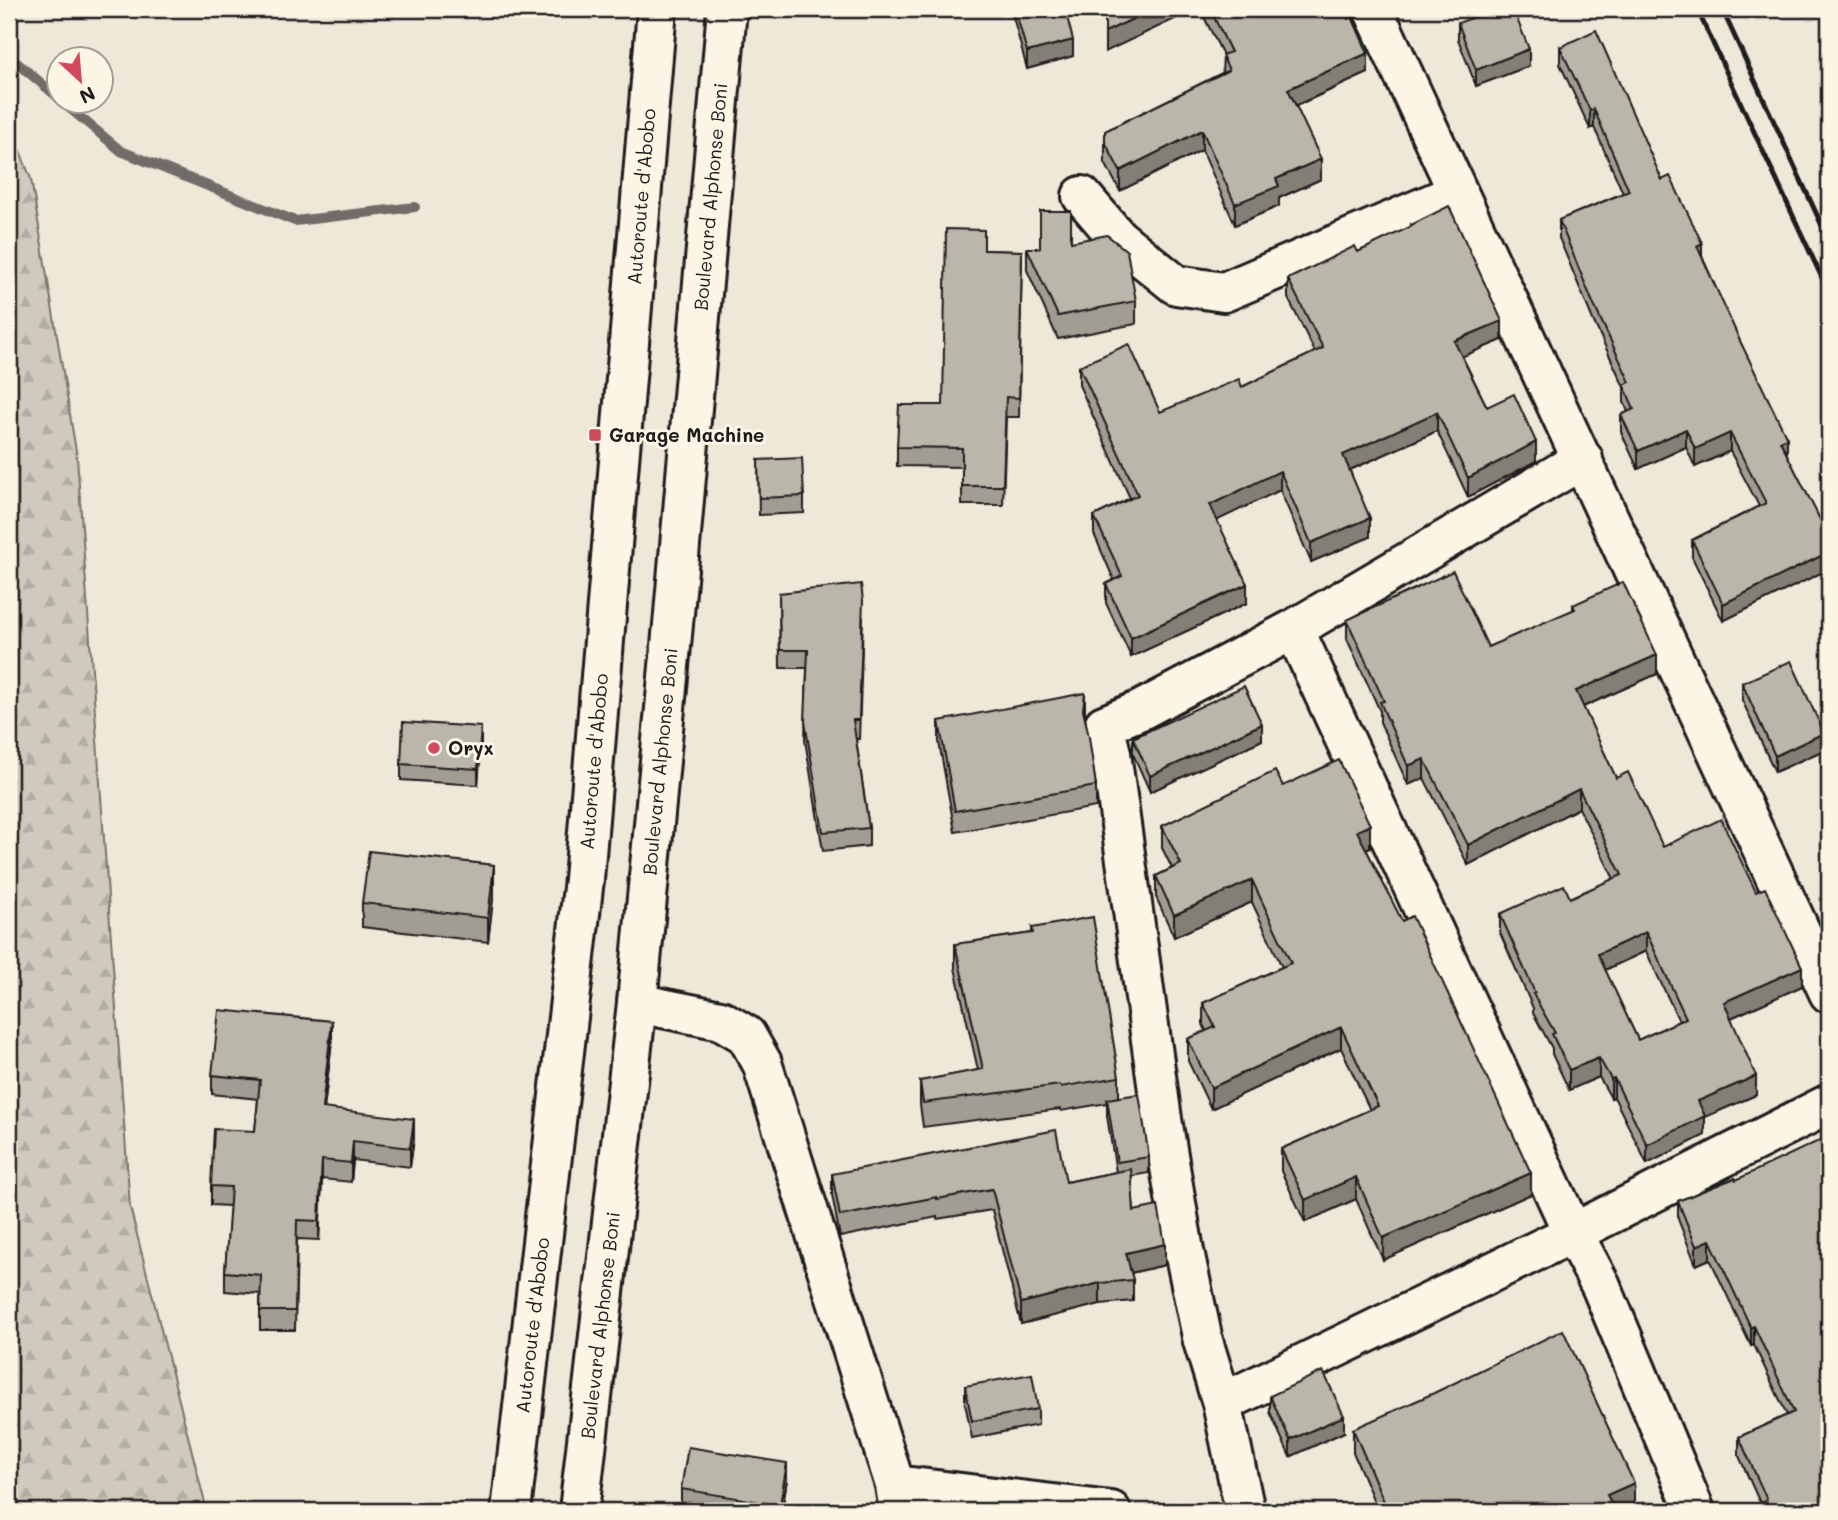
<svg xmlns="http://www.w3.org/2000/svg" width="1838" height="1520" font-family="Mali,sans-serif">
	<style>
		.forest { fill: url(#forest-firs); stroke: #76736c; stroke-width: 2 }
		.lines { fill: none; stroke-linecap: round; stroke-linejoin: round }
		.stream { stroke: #6f6c67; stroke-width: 10 }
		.street-casing { stroke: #1c1c1c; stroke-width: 44 }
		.primary-casing { stroke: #1c1c1c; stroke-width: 44 }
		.street { stroke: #fcf5e5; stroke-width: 38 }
		.primary { stroke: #fcf5e5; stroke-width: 38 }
		.rail { stroke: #1c1c1c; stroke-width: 5 }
		.wall { fill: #a09d92; stroke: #1c1c1c; stroke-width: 2; fill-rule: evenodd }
		.shaded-wall { fill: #827f77; stroke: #1c1c1c; stroke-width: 2 }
		.building { fill: #bab6aa; stroke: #1c1c1c; stroke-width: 2; fill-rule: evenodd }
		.poi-dot { fill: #d1495b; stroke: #fcf5e5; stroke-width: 2.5 }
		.labels { text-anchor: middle; stroke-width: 6; stroke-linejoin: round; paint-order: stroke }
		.street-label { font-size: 19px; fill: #1c1c1c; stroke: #fcf5e5 }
		.poi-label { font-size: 19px; font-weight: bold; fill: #1c1c1c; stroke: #fcf5e5; text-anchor: start }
	</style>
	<defs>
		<pattern id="forest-firs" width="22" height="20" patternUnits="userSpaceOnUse" patternTransform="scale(1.75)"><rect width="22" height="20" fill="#cfcabd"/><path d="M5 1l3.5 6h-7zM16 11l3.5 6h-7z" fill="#b1ada2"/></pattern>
	</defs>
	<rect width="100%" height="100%" fill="#eee8d9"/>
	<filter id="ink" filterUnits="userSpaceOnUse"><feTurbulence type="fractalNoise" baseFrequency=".0143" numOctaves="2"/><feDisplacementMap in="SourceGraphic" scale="14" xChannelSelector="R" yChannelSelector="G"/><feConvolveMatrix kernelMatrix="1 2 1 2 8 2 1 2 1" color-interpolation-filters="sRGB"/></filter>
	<g filter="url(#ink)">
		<path class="forest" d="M9,123L31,179L77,457L130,1207L207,1511H9Z"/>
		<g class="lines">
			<path class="stream" d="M9,56L60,99
				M62,102L121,151L295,221L415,207"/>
			<defs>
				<path id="street" d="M1373,9L1829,993
					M1082,196L1118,238L1176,285L1224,292L1457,193
					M1294,629L1573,1233L1601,1286L1695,1511
					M637,1003L721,1020L746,1035L762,1063L895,1485L899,1511
					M1222,1403L1573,1233L1829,1104
					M895,1485L1111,1511
					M1245,1511L1222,1403L1203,1341L1184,1251L1162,1119L1111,753L1104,725L1141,710L1294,629L1583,459"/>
				<g id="primary">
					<path id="s1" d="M511,1511L584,879L657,9"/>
					<path id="s2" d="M579,1511L637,1003L674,614L727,9"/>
				</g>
			</defs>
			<use href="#street" class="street-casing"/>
			<use href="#primary" class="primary-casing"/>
			<use href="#street" class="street"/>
			<use href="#primary" class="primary"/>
			<path class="rail" d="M1697,9L1829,293
				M1722,9L1829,241"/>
		</g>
		<path class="wall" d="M1011,9H1065L1073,56L1027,69Z
			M1200,9H1343L1368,73L1296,106L1321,179L1279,198V206L1235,225L1202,150L1120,191L1105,163V131L1222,73L1223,55Z
			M1458,23L1529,66L1476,86L1458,39Z
			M1560,47L1662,180L1702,256L1787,455L1829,537V569L1723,621L1692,557V540L1759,506L1730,451L1695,467L1686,447L1638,469L1621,432V415L1628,412L1624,402V387L1593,320L1559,238V220L1623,193L1594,127L1590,129L1560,64Z
			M1411,225L1502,340L1462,356L1487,407L1536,461L1468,497L1437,431L1350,470L1370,537L1311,562L1280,490L1217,520L1247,603L1131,657L1106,603V584L1114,580L1094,534V516L1130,498L1079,385V366L1160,412L1242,387L1315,352L1288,298V279L1358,252L1411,227Z
			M1071,242L1136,301V324L1058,339L1027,270V248H1040Z
			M984,250L1022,251L1019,417H1006L1003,505H962V467L897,466V447L943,405Z
			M758,460L804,496V513L759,515Z
			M779,593L863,618L859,739H856L869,828V846L823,851L805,740L807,668H780Z
			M1573,605L1657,674L1583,707L1616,778L1663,847L1802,986L1731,1018L1756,1095L1705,1117V1135L1647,1164L1614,1097L1611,1098L1599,1077L1569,1090L1552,1054V1048L1533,1013V1008L1500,933V914L1570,898L1614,879L1579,808L1468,865L1424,778L1408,785L1380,722V711L1347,639V620L1488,647L1573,610ZM1646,951L1679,1021L1638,1040L1605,970Z
			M1742,683L1824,750L1775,772L1742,700Z
			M1085,714V717L1096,786V807L955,832L939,742V721Z
			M1133,738L1262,740L1150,792L1133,754Z
			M481,743L478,785L401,780V764Z
			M1283,786L1370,847L1366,849L1531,1194L1383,1260L1356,1199L1305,1222L1281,1171V1149L1370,1110L1341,1048L1211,1109L1188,1061V1039L1206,1031L1203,1024V1003L1282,967L1252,902L1174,937L1156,897V876L1172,868L1162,848V826Z
			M494,890L488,942L362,927V903Z
			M1032,928L1119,1077V1097L1149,1157V1173L1131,1176L1134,1211L1165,1265L1131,1273L1133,1280V1301L1100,1304L1021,1324L992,1210L937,1219V1217L840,1237L832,1195V1174L1066,1182L1116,1172L1107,1116V1103L1061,1111L1060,1109L923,1127L920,1105V1081L978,1070L955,968V944L1032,933Z
			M332,1040L324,1108L414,1138L410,1167L353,1160L351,1182L322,1179L319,1240L297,1239L295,1330H260V1294L225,1291V1272L230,1206L211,1205V1186L255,1131L258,1099L212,1094V1075Z
			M1735,1178L1829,1511H1759V1504L1760,1503L1739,1456V1437L1787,1415L1754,1345L1751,1346L1710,1259L1696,1265L1678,1219V1201Z
			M965,1386L1038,1409V1425L972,1438L965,1403Z
			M1270,1396L1344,1432L1290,1457L1270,1412Z
			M1353,1429L1634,1506L1622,1511H1378L1353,1452Z
			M787,1479L782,1511H718L681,1505V1489Z"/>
		<path class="shaded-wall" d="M1154,9H1196L1105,52V32Z
			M1073,40V56L1027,69V52Z
			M1529,49V66L1476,86V70Z
			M1368,53V73L1288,109V89Z
			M1594,109V127L1590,129V111Z
			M1202,130V150L1120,191V171Z
			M1321,159V179L1279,198V206L1235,225V204L1276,179Z
			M1702,243V261L1697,246Z
			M1502,321V340L1454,360V341Z
			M1437,412V431L1343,473V455Z
			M1686,429V447L1638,469V451Z
			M1730,433V451L1695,467V449Z
			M1787,438V455L1780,441Z
			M1536,442V461L1468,497V478Z
			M1280,471V490L1210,524V505Z
			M1370,518V537L1311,562V543Z
			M1829,552V569L1723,621V604Z
			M1247,584V603L1131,657V638Z
			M1657,655V674L1576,710V691Z
			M1085,693V714L1083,730V710Z
			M1262,724V740L1150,792V776Z
			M481,727V743L478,785V769Z
			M1824,733V750L1775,772V756Z
			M1424,759V778L1408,785V766Z
			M1579,789V808L1468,865V845Z
			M1370,825V847L1357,853V831Z
			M494,865V890L488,942V918Z
			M1252,880V902L1174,937V915Z
			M1646,932V951L1598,973V954Z
			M1802,967V986L1724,1021V1002Z
			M332,1021V1040L322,1127V1108Z
			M1341,1027V1048L1211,1109V1088Z
			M1599,1058V1077L1569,1090V1070Z
			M1756,1076V1095L1705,1117V1135L1647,1164V1145L1698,1101Z
			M1614,1078V1097L1611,1098V1079Z
			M414,1119V1138L410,1167V1148Z
			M353,1141V1160L351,1182V1163Z
			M322,1160V1179L319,1240V1221Z
			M1531,1173V1194L1383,1260V1238Z
			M1356,1177V1199L1305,1222V1200Z
			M1710,1240V1259L1696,1265V1246Z
			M1165,1244V1265L1126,1274V1253Z
			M1100,1283V1304L1021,1324V1303Z
			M1754,1326V1345L1751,1346V1328Z
			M1344,1416V1432L1290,1457V1440Z
			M787,1463V1479L782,1511H780V1505Z
			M1634,1483V1506L1622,1511H1607V1495Z"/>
		<path class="building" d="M1015,9H1065L1073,40L1027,52Z
			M1105,9H1154L1105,32Z
			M1210,9H1343L1348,19L1352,17L1368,53L1288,89L1321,159L1276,179L1279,186L1235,204L1202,130L1120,171L1105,142V131L1229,70L1222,55L1231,52Z
			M1495,9H1513L1529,49L1476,70L1458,23Z
			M1596,30L1662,180L1670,176L1702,243L1697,246L1741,343L1787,438L1780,441L1829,537V552L1723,604L1692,540L1766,503L1730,433L1695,449L1686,429L1638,451L1621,415L1634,409L1624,385L1630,382L1593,303L1559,220L1629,191L1594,109L1590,111L1560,47Z
			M1449,206L1502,321L1454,341L1487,407L1514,394L1536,442L1468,478L1437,412L1343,455L1370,518L1311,543L1280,471L1210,505L1247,584L1131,638L1106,584L1122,576L1094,516L1138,495L1079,366L1129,344L1160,412L1239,379L1242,387L1323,348L1288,279L1355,246L1358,252L1412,226L1411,225Z
			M1040,211H1071V242L1107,235L1127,251L1136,301L1058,316L1027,248H1040Z
			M946,229L984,230V250L1022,251L1019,398L1006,397L1003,486H962V448L897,447L899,405H943Z
			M802,458L804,496L759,498L758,460Z
			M1453,571L1488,647L1575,609L1573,605L1623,582L1657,655L1576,691L1616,778L1628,772L1663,847L1721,819L1756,892L1765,888L1802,967L1724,1002L1756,1076L1698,1101L1705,1116L1647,1145L1614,1078L1611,1079L1599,1058L1569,1070L1552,1034L1555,1033L1533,994L1535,993L1500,914L1564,885L1570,898L1622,875L1579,789L1468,845L1424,759L1408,766L1380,702L1384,701L1347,620ZM1646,932L1686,1018L1638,1040L1598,954Z
			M861,584L863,600L859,720H853L869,828L823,832L805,722L808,650H780L779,593Z
			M1791,661L1824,733L1775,756L1742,683Z
			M1244,686L1262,724L1150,776L1133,738Z
			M1085,693L1083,710L1089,737L1096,786L955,811L939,721Z
			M403,722L481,727L478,769L401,764Z
			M1339,760L1370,825L1357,831L1402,921L1412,916L1531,1173L1383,1238L1356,1177L1305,1200L1281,1149L1378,1106L1341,1027L1211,1088L1188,1039L1215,1027L1203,1003L1291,963L1252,880L1174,915L1156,876L1181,864L1162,826L1275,771L1283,786Z
			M369,851L494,865L488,918L362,903Z
			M1093,917L1119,1077L1061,1087L1060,1085L923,1103L920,1081L983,1069L955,944L1033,933L1032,928Z
			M219,1010L332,1021L322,1108L414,1119L410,1148L353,1141L351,1163L322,1160L319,1221L297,1220L295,1311H260L261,1275L225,1272L231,1187L211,1186L214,1129L255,1131L260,1080L212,1075Z
			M1139,1094L1149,1157L1117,1162L1107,1099Z
			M1056,1130L1066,1182L1131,1169L1134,1211L1158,1206L1165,1244L1126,1253L1133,1280L1100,1283L1021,1303L992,1189L937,1199V1197L840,1216L832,1174Z
			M1829,1136V1511H1763L1759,1504L1767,1500L1739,1437L1794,1412L1754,1326L1751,1328L1710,1240L1696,1246L1678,1201L1735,1178L1736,1180Z
			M1563,1330L1634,1483L1607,1495L1615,1511H1388L1353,1429L1434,1393Z
			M1323,1371L1344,1416L1290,1440L1270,1396Z
			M1032,1374L1038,1409L972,1421L965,1386Z
			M688,1447L787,1463L780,1505L681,1489Z"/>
	</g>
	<g class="poi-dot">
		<rect x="588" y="428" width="14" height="14" rx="3.5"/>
		<circle cx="434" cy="748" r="7"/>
	</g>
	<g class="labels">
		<g class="street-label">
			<text dy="7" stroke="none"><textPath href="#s1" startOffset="1321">Autoroute d'Abobo</textPath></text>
			<text dy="7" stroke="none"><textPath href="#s2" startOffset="1321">Boulevard Alphonse Boni</textPath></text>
			<text dy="7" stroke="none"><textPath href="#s1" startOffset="754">Autoroute d'Abobo</textPath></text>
			<text dy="7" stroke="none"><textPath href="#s2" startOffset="754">Boulevard Alphonse Boni</textPath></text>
			<text dy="7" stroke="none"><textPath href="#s2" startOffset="187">Boulevard Alphonse Boni</textPath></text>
			<text dy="7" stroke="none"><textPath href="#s1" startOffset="187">Autoroute d'Abobo</textPath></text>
		</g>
		<g class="poi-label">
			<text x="609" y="442">Garage Machine</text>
			<text x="448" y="755">Oryx</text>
		</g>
	</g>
	<rect width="1838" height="1520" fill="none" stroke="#fcf5e5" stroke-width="35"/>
	<rect x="18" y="18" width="1803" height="1485" fill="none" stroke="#1c1c1c" stroke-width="2.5" filter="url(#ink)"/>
	<g transform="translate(80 80) rotate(154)"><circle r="33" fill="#fcf5e5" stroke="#a29e95" stroke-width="2"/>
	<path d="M0-5L12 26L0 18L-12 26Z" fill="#d1495b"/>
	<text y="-10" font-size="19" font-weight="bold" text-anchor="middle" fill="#1c1c1c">N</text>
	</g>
</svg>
